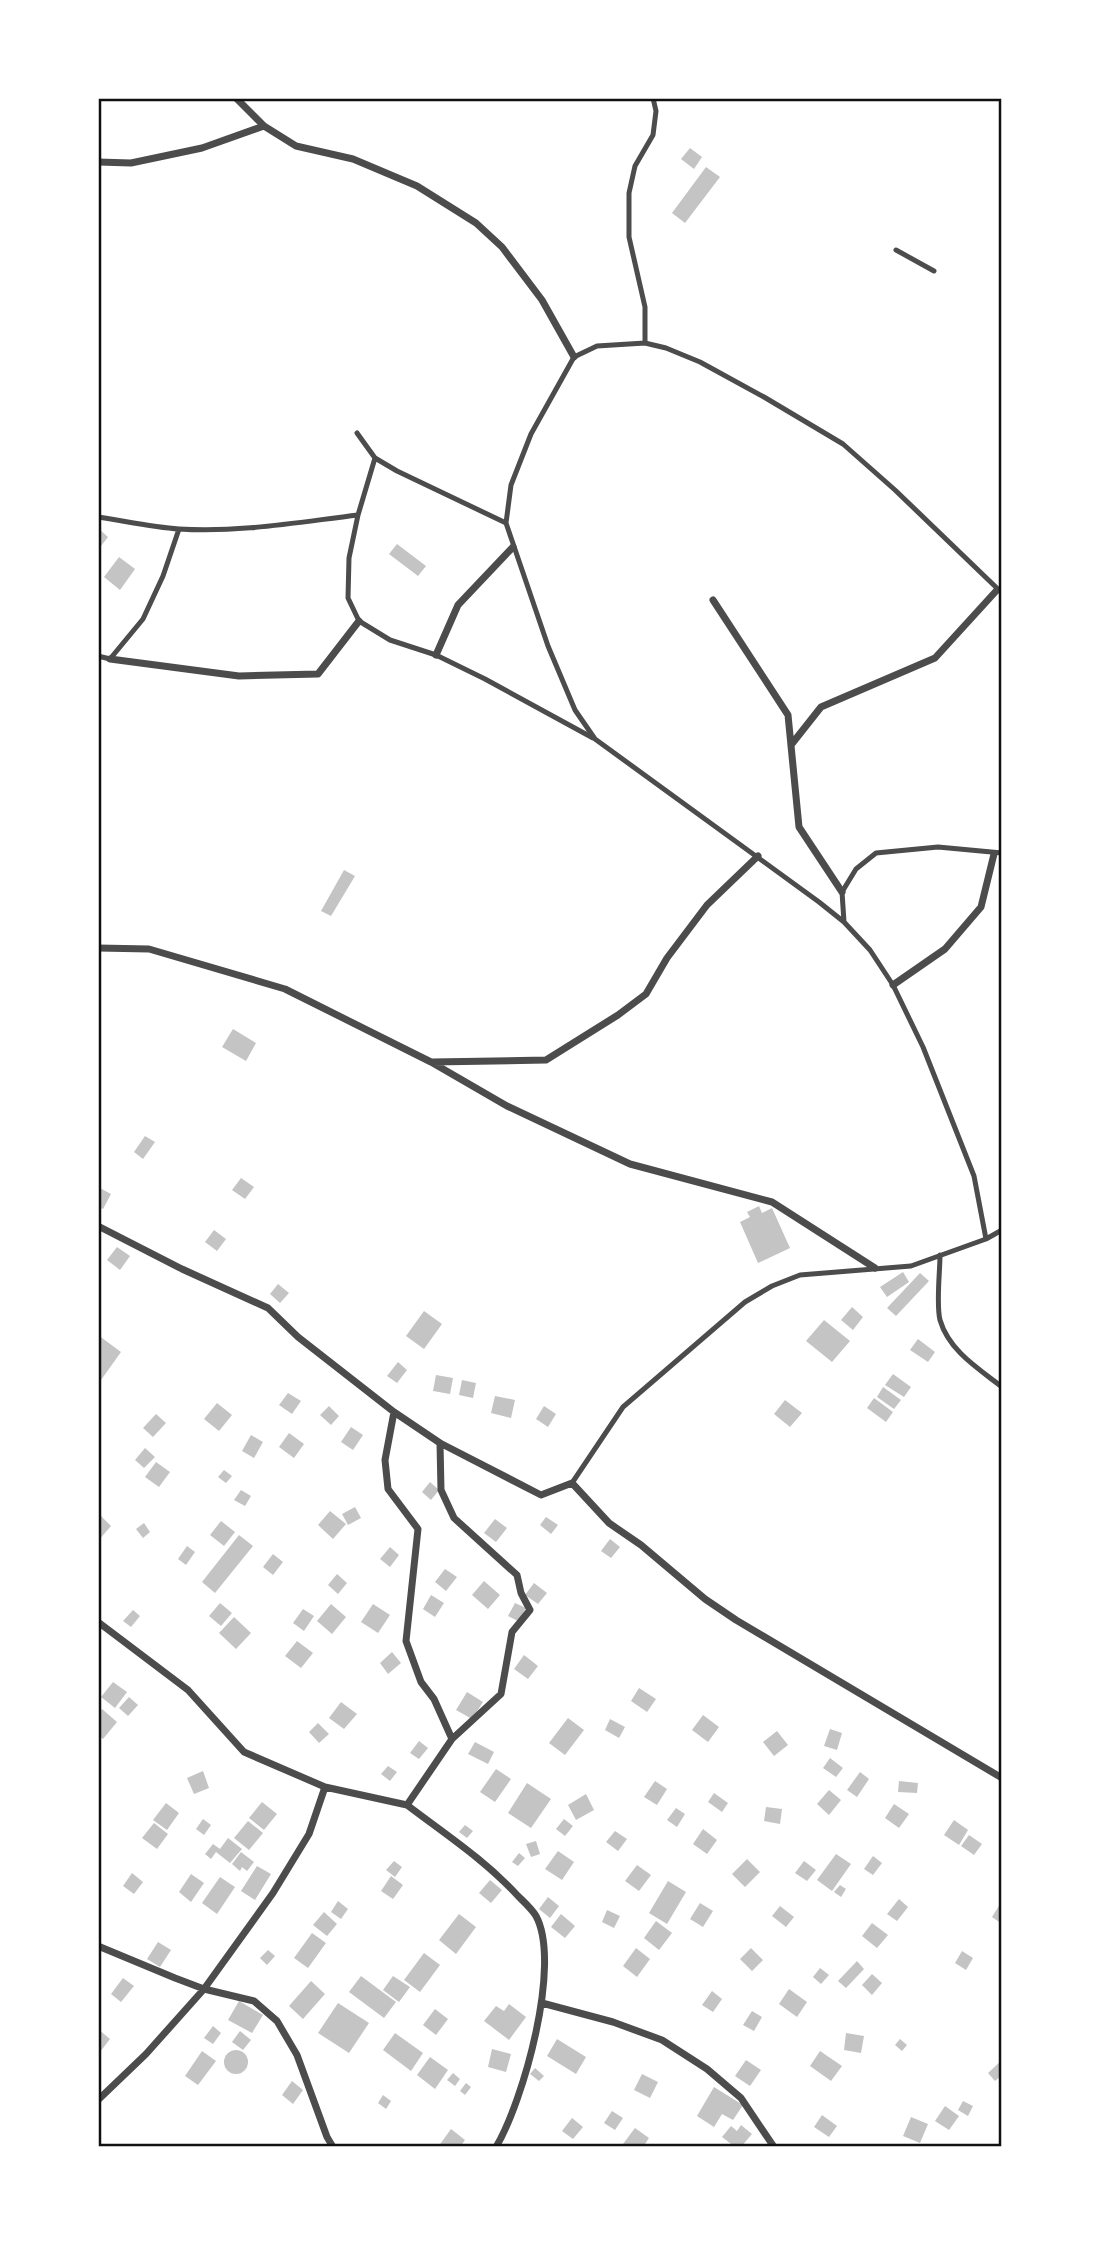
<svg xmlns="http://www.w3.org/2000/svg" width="1100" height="2245" font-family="Karla,sans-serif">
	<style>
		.building { fill: #c4c4c4 }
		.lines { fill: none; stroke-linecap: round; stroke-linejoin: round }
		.service { stroke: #4c4c4c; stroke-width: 5 }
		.minor { stroke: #4c4c4c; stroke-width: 7 }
		.neatline { fill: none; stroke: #111; stroke-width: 2.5 }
	</style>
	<rect width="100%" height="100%" fill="#fff"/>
	<path class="building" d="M690,148L702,157L694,169L681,159Z
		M706,167L720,177L685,223L672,213Z
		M98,528L108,537L101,546L98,543Z
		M397,544L426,566L418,576L389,554Z
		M119,557L135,569L120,590L104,577Z
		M344,870L355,876L331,916L321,911Z
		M233,1029L256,1043L246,1061L222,1047Z
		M145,1136L155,1142L143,1159L134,1152Z
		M241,1178L254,1187L245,1199L232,1190Z
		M98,1187L111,1194L103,1209L98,1207Z
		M759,1206L762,1213L772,1208L790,1248L758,1263L740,1222L750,1217L747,1212Z
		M214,1230L226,1239L217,1251L205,1242Z
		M117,1247L130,1256L120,1270L107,1260Z
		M903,1272L909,1282L887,1297L880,1287Z
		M920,1273L929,1281L896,1316L887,1308Z
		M278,1284L289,1293L280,1303L270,1294Z
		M852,1307L863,1317L853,1330L841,1320Z
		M424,1311L442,1324L424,1349L406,1336Z
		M824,1320L850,1341L832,1362L806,1341Z
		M98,1335L121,1352L101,1380L98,1378Z
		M918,1339L935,1352L928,1362L910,1350Z
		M398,1362L407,1370L397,1383L387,1376Z
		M893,1374L911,1387L904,1397L885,1385Z
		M436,1375L453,1378L450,1394L433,1391Z
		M462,1380L476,1383L473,1398L459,1395Z
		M883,1387L901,1400L894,1409L877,1397Z
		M288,1393L301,1401L292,1414L279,1405Z
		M495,1396L515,1400L511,1418L491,1413Z
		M874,1398L893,1412L886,1422L867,1408Z
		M785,1400L802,1413L790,1427L774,1414Z
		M217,1403L232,1415L219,1431L204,1419Z
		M329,1406L339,1416L331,1425L320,1415Z
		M544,1406L556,1414L548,1427L536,1419Z
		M156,1414L166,1423L153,1437L143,1428Z
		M351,1427L363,1435L353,1450L341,1442Z
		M289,1433L304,1444L294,1458L279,1447Z
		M251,1435L263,1442L254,1458L242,1451Z
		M145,1448L155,1457L144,1468L135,1460Z
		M156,1462L170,1472L159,1487L145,1477Z
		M224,1470L232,1476L226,1483L218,1477Z
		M430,1482L439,1490L431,1500L422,1492Z
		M241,1490L251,1496L245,1506L234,1500Z
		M355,1507L361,1518L348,1525L342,1514Z
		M330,1511L346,1524L333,1539L318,1525Z
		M98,1513L111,1526L98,1541Z
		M546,1517L558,1525L551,1534L540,1525Z
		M495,1519L507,1528L496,1542L484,1533Z
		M221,1521L235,1532L224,1546L210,1535Z
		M144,1523L150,1532L143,1538L136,1529Z
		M239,1535L253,1546L215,1593L202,1582Z
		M610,1539L620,1547L611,1558L601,1551Z
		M187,1546L195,1552L186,1565L178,1559Z
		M390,1547L399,1555L390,1567L380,1559Z
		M273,1554L283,1562L273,1575L263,1567Z
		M445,1569L457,1577L446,1591L435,1582Z
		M337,1574L347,1583L338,1594L328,1585Z
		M484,1581L500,1595L488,1609L472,1595Z
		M534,1583L547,1593L538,1604L525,1595Z
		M431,1595L444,1603L435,1617L423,1609Z
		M220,1603L232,1613L221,1626L209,1616Z
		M515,1603L526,1608L518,1621L508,1616Z
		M331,1604L346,1617L332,1634L317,1621Z
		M373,1604L390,1615L378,1633L361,1622Z
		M303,1609L314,1616L304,1631L293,1623Z
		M133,1610L140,1616L131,1627L123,1621Z
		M234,1617L251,1633L236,1649L219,1633Z
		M297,1641L313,1653L301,1668L285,1656Z
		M392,1652L401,1663L388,1674L380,1663Z
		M524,1655L538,1666L528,1679L514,1669Z
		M113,1682L127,1692L115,1708L101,1697Z
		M639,1688L656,1699L647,1712L631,1701Z
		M467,1692L483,1702L472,1719L456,1710Z
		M129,1697L138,1705L128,1716L119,1708Z
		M341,1702L357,1714L344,1729L329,1718Z
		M102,1709L117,1722L103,1739L98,1735V1714Z
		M703,1715L719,1727L708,1742L692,1730Z
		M568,1718L584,1730L565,1755L549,1743Z
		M610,1719L625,1727L619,1738L605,1730Z
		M318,1723L329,1734L319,1743L309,1732Z
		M830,1729L842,1733L837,1750L824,1746Z
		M777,1731L788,1745L774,1756L763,1742Z
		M419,1741L428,1748L419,1759L410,1753Z
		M475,1742L494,1752L488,1764L468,1754Z
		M830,1758L843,1768L836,1777L823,1768Z
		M388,1766L397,1772L390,1781L381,1774Z
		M496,1769L511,1779L495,1802L480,1792Z
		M203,1771L209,1788L194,1794L187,1778Z
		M860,1772L869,1779L857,1797L847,1790Z
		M655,1781L667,1789L657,1805L644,1797Z
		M899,1781L918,1783L917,1793L898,1792Z
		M527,1783L551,1799L531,1828L508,1813Z
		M829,1790L841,1800L829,1815L817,1804Z
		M714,1793L728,1803L722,1812L708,1802Z
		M586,1794L594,1810L576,1820L568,1805Z
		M262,1802L277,1814L264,1830L249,1818Z
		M166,1803L179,1813L167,1830L153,1820Z
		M894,1804L909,1814L899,1828L885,1818Z
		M766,1807L782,1809L780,1824L764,1821Z
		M676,1808L685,1814L677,1827L667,1820Z
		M203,1819L211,1825L204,1835L196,1829Z
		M564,1819L573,1826L565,1836L556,1829Z
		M954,1820L968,1830L959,1845L944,1835Z
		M248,1821L263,1833L249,1850L234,1838Z
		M154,1823L168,1834L157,1849L142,1838Z
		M465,1825L473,1831L467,1838L459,1832Z
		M703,1829L717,1840L707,1854L693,1844Z
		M615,1831L627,1839L618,1851L606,1842Z
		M969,1835L982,1844L974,1855L961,1846Z
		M228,1838L242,1849L230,1863L216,1852L211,1859L205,1854L213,1844L220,1849Z
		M536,1841L540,1854L531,1857L526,1844Z
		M558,1851L574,1862L562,1880L545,1869Z
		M241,1852L254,1862L247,1871L242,1867L240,1871L232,1864Z
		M519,1853L525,1858L518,1866L512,1862Z
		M836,1854L851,1864L832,1891L817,1880Z
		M873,1856L882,1863L873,1875L864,1869Z
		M747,1859L760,1872L745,1887L732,1874Z
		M394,1861L402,1867L395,1877L386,1870Z
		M804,1861L816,1870L807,1881L795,1873Z
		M637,1865L651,1875L639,1891L625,1881Z
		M257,1866L271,1874L255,1900L241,1891Z
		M132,1873L143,1882L134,1894L123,1886Z
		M191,1874L204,1883L191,1902L179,1892Z
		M391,1876L403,1885L393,1899L381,1891Z
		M220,1877L235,1887L217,1914L202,1903Z
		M490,1880L502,1890L491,1903L479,1893Z
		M668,1881L686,1892L667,1924L649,1913Z
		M840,1885L846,1889L841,1897L834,1892Z
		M548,1897L559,1906L550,1918L539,1909Z
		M899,1899L908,1907L897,1921L887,1914Z
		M338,1901L348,1909L341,1919L331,1912Z
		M1002,1901V1924L992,1917Z
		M700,1903L713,1911L703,1927L690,1919Z
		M780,1906L794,1917L786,1927L772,1916Z
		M607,1910L620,1916L614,1928L602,1922Z
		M324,1912L337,1924L327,1936L313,1925Z
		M459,1914L476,1927L456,1954L439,1940Z
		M561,1914L575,1926L565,1938L551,1927Z
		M656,1921L672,1933L659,1950L644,1938Z
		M872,1923L888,1935L877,1948L862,1936Z
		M312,1933L326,1943L308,1968L294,1958Z
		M158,1942L171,1950L160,1967L147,1959Z
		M636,1948L650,1959L637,1977L623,1966Z
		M751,1948L763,1960L752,1971L740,1959Z
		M268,1950L275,1956L267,1965L260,1958Z
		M962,1951L973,1958L966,1970L955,1963Z
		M424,1953L440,1965L420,1992L404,1980Z
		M857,1961L864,1969L846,1988L838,1981Z
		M820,1968L829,1975L821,1984L813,1977Z
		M872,1974L882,1983L872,1995L862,1985Z
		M361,1976L396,2002L384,2018L349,1992Z
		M393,1976L410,1987L399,2002L383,1990Z
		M123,1978L134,1986L121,2002L111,1994Z
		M311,1981L325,1994L303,2019L289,2006Z
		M789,1989L807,2002L797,2017L779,2004Z
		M712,1991L722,1999L713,2012L702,2005Z
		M239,2001L263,2015L252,2033L228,2020Z
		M338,2003L369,2023L349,2053L318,2033Z
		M509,2004L526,2017L509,2040L484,2021L496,2006L504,2011Z
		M435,2009L448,2019L436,2035L423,2025Z
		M752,2011L762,2017L754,2031L743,2025Z
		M213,2026L221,2033L213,2044L204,2038Z
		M98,2029L110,2039L100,2052L98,2050Z
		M240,2031L251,2040L243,2050L232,2042Z
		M395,2033L423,2053L411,2071L383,2050Z
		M846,2033L864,2036L861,2053L844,2050Z
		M557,2039L586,2057L576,2074L547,2056Z
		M900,2039L907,2045L902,2051L895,2045Z
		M492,2049L511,2054L506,2072L488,2067Z
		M224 2062a12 12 0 1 1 24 0a12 12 0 1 1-24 0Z
		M202,2051L216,2061L198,2085L185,2076Z
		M820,2051L842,2066L831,2081L810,2066Z
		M430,2057L448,2070L435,2089L417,2075Z
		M746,2060L761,2070L750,2086L735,2076Z
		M1002,2060V2075L995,2081L988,2073Z
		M535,2068L544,2076L539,2081L530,2074Z
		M453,2073L460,2079L455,2086L447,2080Z
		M642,2074L658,2082L650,2098L634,2090Z
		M292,2081L303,2090L293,2104L282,2095Z
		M466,2083L471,2087L465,2095L460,2091Z
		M714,2087L743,2105L733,2120L722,2114L714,2127L697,2116Z
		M383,2095L391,2101L386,2109L378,2103Z
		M963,2101L973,2106L968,2116L958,2110Z
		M945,2106L959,2116L949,2130L935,2121Z
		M612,2111L623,2118L615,2130L604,2123Z
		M822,2115L837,2126L829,2137L814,2127Z
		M911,2117L928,2124L920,2143L903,2136Z
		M572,2118L583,2127L573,2139L562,2131Z
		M741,2125L752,2134L741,2147H735L722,2137L731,2126L737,2131Z
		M635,2128L649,2138L643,2147H627L623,2144Z
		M451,2129L465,2140L460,2147H438Z"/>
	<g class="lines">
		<path class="service" d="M896,250L934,271
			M645,343V307L629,237V193L635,166L653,135L656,111L653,98
			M357,433L375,458L397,471L506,523L548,646L575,710L595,739L819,902L844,922L870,950L893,985L923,1047L974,1176L986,1239
			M375,458L358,515L349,558L348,598L359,621L390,640L436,655L485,679L593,738
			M98,517C125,521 152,527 179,529C239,533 299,522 358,515
			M506,523L511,485L531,434L574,357L597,346L645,343L666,348L700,362L764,397L843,444L895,490L1002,593
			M98,656L110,659L143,619L163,576L179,529
			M844,922L842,892L856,869L876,853L938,847L1002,853
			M940,1255C940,1272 936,1305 940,1320C949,1351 979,1369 1002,1387
			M572,1483L623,1407L745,1302L772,1286L800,1275L911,1266L986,1239L1002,1230"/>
		<path class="minor" d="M236,98L264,126L296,146L353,159L417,186L476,223L502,247L542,300L574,357
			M98,162L131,163L202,148L264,126
			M713,600L788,715L799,827L842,892
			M436,655L458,605L513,547
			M110,659L239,676L318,674L359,621
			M791,745L821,707L935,658L997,590
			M98,948L149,949L285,989L431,1062L507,1106L630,1164L772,1202L875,1268
			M893,985L945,949L981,907L994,854
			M432,1062L546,1060L618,1015L646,994L667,958L707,905L758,856
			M98,1226L182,1269L268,1308L298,1337L394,1412L440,1443L541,1495L572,1483L609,1523L641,1545L705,1599L736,1620L1002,1778
			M394,1412L385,1460L388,1489L418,1529L406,1641L421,1682L434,1699L452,1739
			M98,1622L188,1690L244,1752L325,1787
			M407,1805C445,1834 485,1860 518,1896C524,1902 532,1909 536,1916C562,1964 523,2102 496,2147
			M98,1946L175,1978L204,1989L254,2001L277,2021L297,2055L327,2137L333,2147
			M542,2003L613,2022L662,2040L707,2069L741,2098L774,2147
			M98,2100L146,2054L204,1989L273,1893L309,1834L325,1787L407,1805L452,1739L501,1694L512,1632L530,1610L521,1593L517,1575L454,1518L441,1490L440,1443"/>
	</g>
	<rect width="1100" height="2245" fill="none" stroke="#ffffff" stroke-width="200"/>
	<rect x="100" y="100" width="900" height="2045" class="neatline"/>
</svg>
